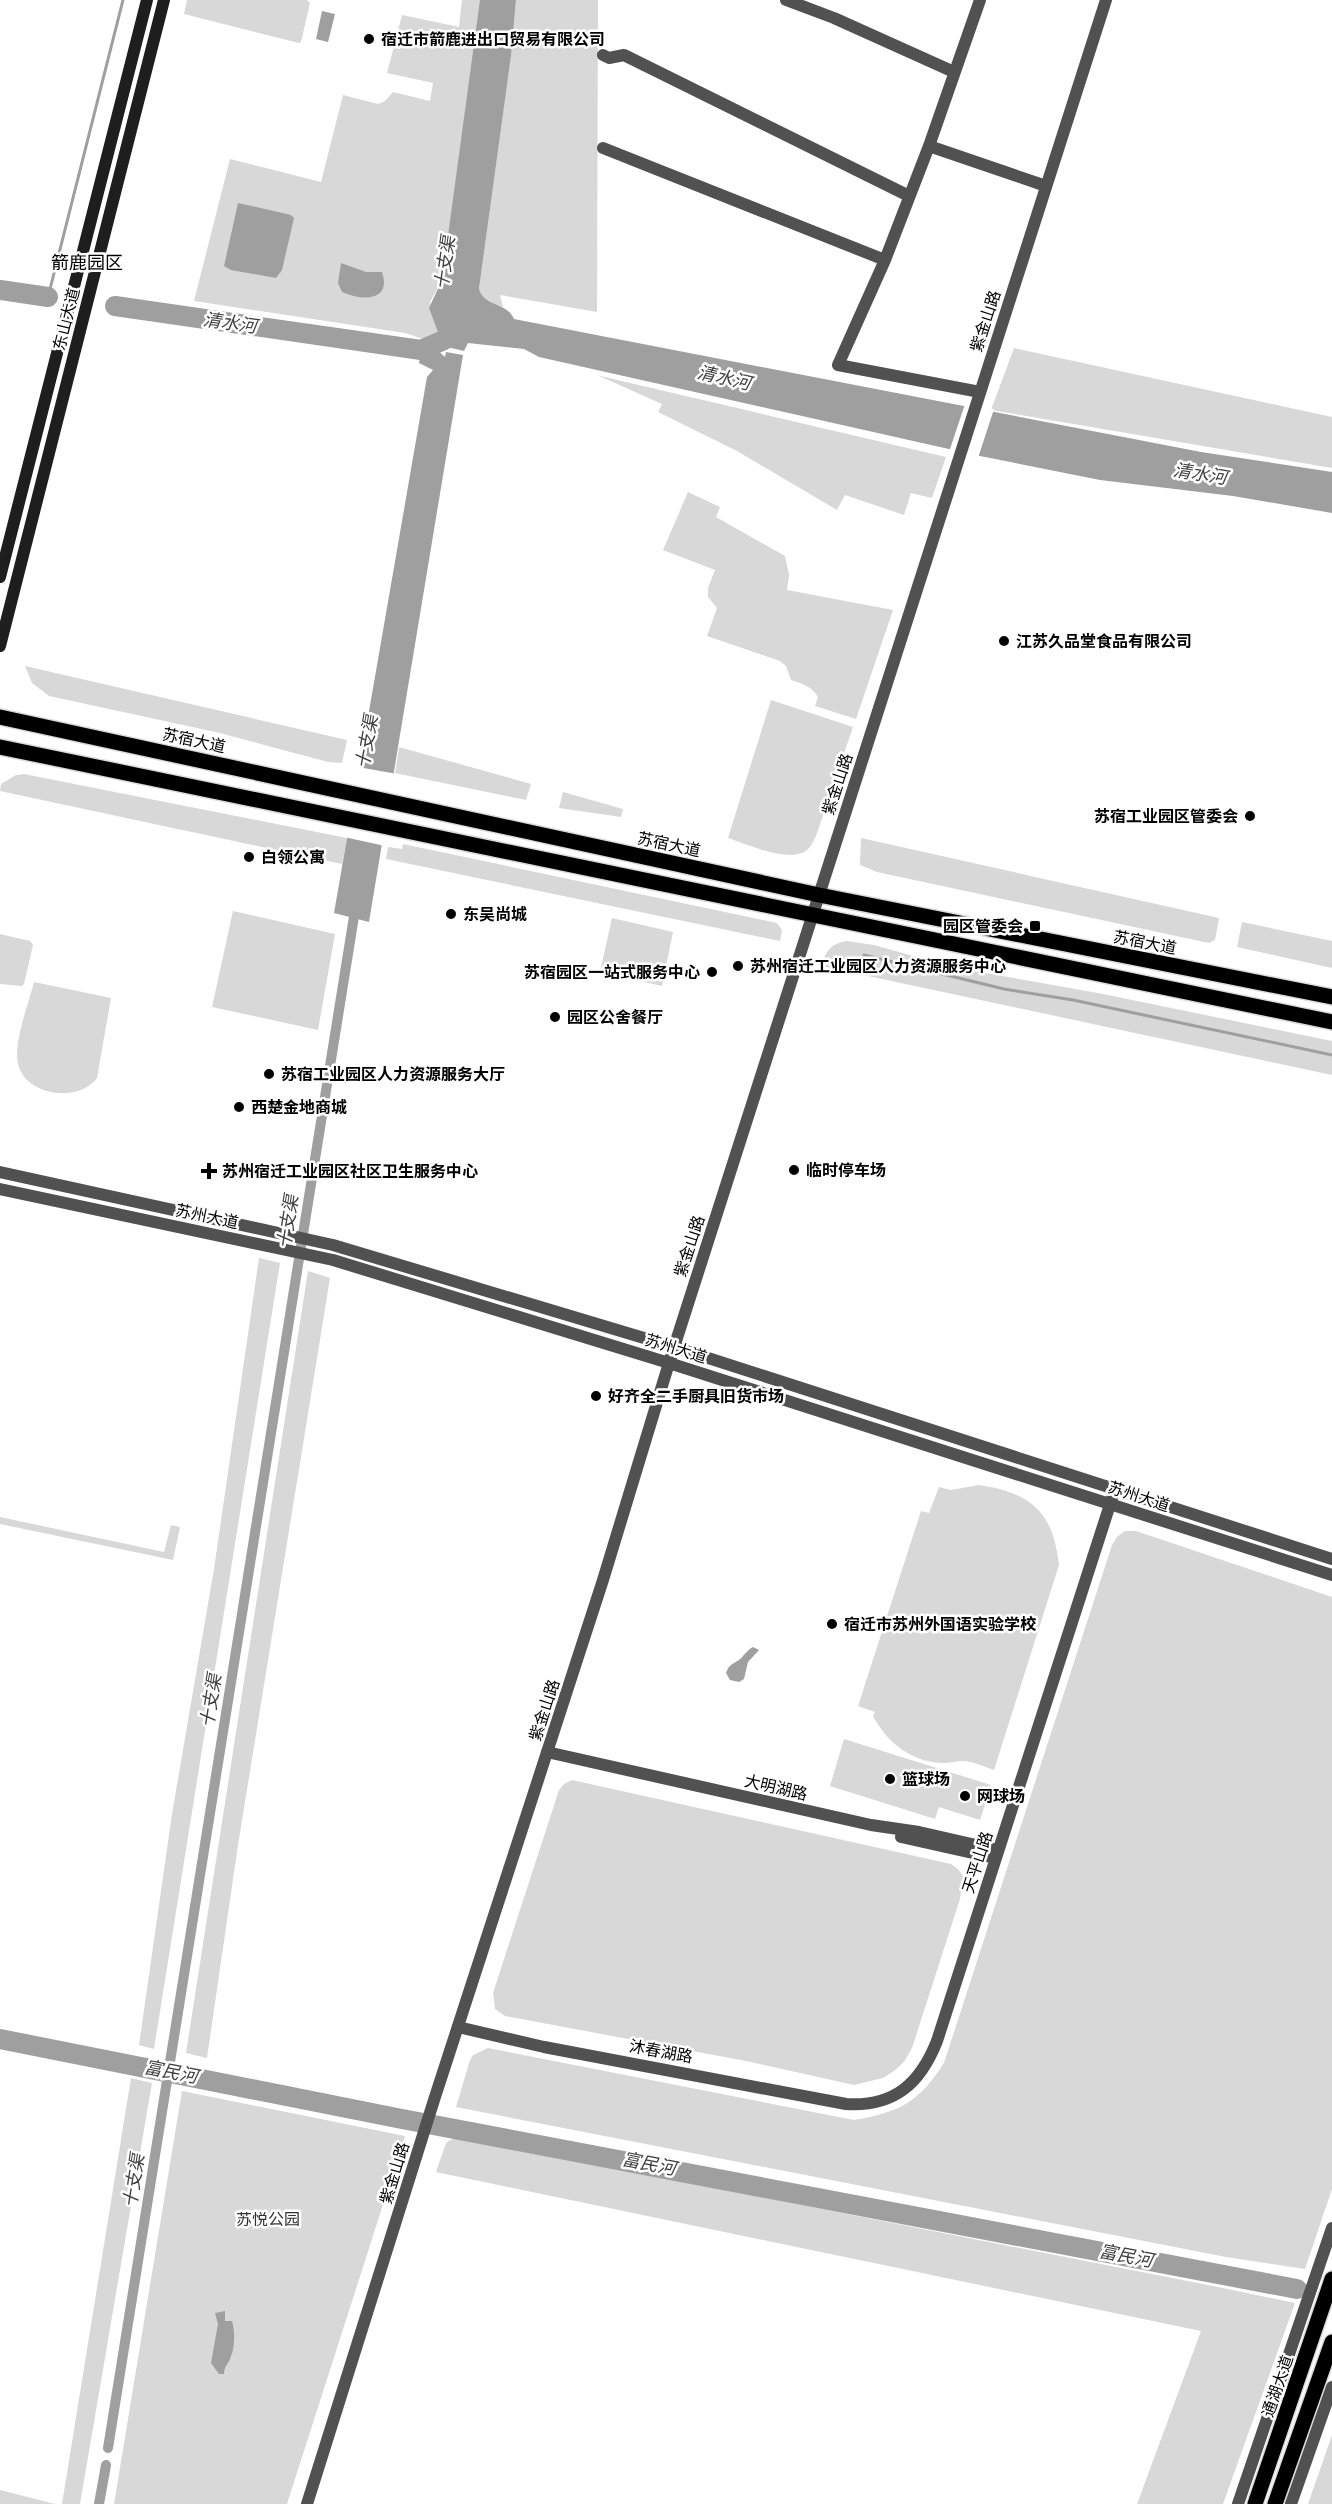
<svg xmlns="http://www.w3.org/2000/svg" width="1332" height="2504" font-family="Manrope,'Noto Sans SC',sans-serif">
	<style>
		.green { fill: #d8d8d8 }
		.water { fill: #9f9f9f }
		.pier { fill: #fff }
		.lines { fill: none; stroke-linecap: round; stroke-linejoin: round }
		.stream { stroke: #9f9f9f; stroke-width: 3 }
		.canal { stroke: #9f9f9f; stroke-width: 10 }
		.river { stroke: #9f9f9f; stroke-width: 20 }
		.primary-casing { stroke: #dbdbdb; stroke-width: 18 }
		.minor { stroke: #515151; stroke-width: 12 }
		.tertiary { stroke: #515151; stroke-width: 12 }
		.secondary { stroke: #1e1e1e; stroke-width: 12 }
		.primary { stroke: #000; stroke-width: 15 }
		.poi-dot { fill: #000; stroke: #fff; stroke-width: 2 }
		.labels { text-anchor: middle; stroke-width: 5; stroke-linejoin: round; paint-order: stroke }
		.poi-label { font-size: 16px; font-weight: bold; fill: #000; stroke: #fff; text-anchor: start }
		.street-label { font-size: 16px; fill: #000; stroke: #fff }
		.park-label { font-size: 16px; fill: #2f2f2f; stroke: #fff }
		.neighbourhood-label { font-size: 18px; fill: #000; stroke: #fff }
		.water-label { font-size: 18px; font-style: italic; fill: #404040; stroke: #fff }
	</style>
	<rect width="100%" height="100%" fill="#fff"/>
	<path class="green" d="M187,0H307L310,3L301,42L299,43L184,14Z
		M462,0H480V10L442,280L430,302L438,332L423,339L405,333L194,301L230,159L321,182L343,95L378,104L385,101L393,92L430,101L433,83L387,73L402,15L459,27Z
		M516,0H598L597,312L500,295L503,307C492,303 482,301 479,289L511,56Z
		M1014,348L1332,417V468L991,410Z
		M597,375H596L946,457L932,498L911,493L904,515L845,495L837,510L737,451L658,412L662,404Z
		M688,492L720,507L716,517L785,556L789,575L787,590L893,610L856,719L815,706L818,697C811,686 803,684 791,680L786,666L780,661L707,636L717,608L708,597V588L715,570L663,550Z
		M25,666L347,740L342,763L328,762L220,733L49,696L32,683Z
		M771,700L853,727L816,836C814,839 812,845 809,848C794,866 747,844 728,838Z
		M399,747L531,784L526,800L395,773Z
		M24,774L347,838L342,864L0,791L1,784L16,775Z
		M563,792L623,809L621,817L559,808Z
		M861,838L1219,918L1215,940L1209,943L877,872L860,865Z
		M403,844L777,923L782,930L780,941L386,859L388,847L402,849Z
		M233,911L335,934L318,1030L212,1007Z
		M612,918L673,932L662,986L600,972Z
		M1242,922L1332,941V968L1237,947Z
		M0,934L30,941L33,945L24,984L22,986L0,984Z
		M847,941L874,945L952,967L1098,993L1332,1041V1075L821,966C827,950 830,944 847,941Z
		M34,982L111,998L97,1078C77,1104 25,1095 18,1064C13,1043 29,1003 34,982Z
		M259,1258L280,1263L154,2049L139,2045L172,1814L214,1569Z
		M308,1271L330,1278L238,1845L207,2058L186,2053Z
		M979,1485C1032,1493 1053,1512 1059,1565L994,1770C985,1767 972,1761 963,1761C956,1761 950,1763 944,1763C913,1763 887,1743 873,1716L875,1712L858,1706L921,1511L929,1513L939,1487L951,1490Z
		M0,1517L164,1552L171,1525L180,1527L173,1560L0,1524Z
		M1125,1531H1136L1332,1597V2189L1305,2269L1226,2257L456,2107L470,2060L473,2055L488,2048L854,2120C900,2112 918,2103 944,2063L1112,1545L1117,1537Z
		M844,1739L991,1785L980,1820L939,1807L935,1819L830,1786Z
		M572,1780L951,1864L958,1869L963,1876L960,1899L912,2048L904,2062L894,2071L883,2078L854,2085L746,2061L505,2016L495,2009L493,1993L559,1790L564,1784Z
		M131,2078L152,2083L80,2504H62Z
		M182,2091L405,2136L287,2504H114Z
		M456,2137L1218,2287L1295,2303L1223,2504H1137L1201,2331L436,2172L446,2143Z
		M1332,2435V2504H1308Z
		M0,2490L55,2504H0Z"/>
	<path class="water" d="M480,0H516L511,56L479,289C484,307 507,302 514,319L1201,452L1332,472V513L1233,496L1100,480L980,456L539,357L524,349L468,343L464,351L447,347V343L436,349L445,357L446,352L463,355L369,922L334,913L427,377L433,370L419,363L423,339L438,332L429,308L442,280Z
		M322,11L335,14L328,42L316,39Z
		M238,203L291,215L294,218L282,270L276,278L231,270L224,266Z
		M341,263L366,272H382C392,302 362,301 342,292L338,283Z
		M753,1647L759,1650L748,1662L744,1679L739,1682L730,1680L726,1673C729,1664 733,1664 739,1660C743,1657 747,1650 753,1647Z
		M225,2311V2321H232C235,2331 235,2347 231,2356C229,2364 224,2365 224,2374H219L211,2363L218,2324L215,2313Z"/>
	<path class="pier" d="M965,404L994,409L978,458L949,452Z
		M358,767L397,774L385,846L344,837Z"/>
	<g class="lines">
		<path class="stream" d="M48,297L123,0
			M864,955L1004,989L1073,1000L1332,1055"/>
		<path class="canal" d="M108,2448L356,904
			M99,2504L106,2465"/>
		<path class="river" d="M0,290L48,297
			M115,306L421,350L444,340
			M0,2039L402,2119L1297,2289"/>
		<defs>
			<path id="primary" d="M0,717L819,895L1332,997
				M0,747L1332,1022
				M1255,2504L1332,2279
				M1275,2504L1332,2342"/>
		</defs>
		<use href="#primary" class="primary-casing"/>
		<path class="minor" d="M786,0L834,18L954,72
			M603,55L609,58L624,55L909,196
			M929,146L1046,186
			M603,148L885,260L929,146L980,0
			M885,260L838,365L980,392
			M547,1752L871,1825L919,1832L998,1850
			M901,1837L995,1858
			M458,2027L544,2047L846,2104C894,2107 920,2084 937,2041L1115,1489
			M1238,2504L1332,2228
			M1291,2504L1332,2387"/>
		<path class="tertiary" d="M0,1172L333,1245L674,1347L1332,1559
			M0,1189L333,1260L669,1363L1332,1575
			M307,2504L434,2100L603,1580L669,1363L1106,0"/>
		<path class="secondary" d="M0,577L147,0
			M0,646L164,0"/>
		<use href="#primary" class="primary"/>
	</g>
	<g class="poi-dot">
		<circle cx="369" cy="39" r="6"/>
		<circle cx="1004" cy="641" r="6"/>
		<circle cx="1250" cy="816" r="6"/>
		<circle cx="249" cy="857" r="6"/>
		<circle cx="451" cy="914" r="6"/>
		<rect x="1029" y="920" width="12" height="12" rx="3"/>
		<circle cx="738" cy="966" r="6"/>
		<circle cx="712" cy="972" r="6"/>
		<circle cx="555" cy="1017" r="6"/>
		<circle cx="269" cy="1074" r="6"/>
		<circle cx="239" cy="1107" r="6"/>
		<circle cx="794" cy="1170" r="6"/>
		<path d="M206 1162h6v6h6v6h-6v6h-6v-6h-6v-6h6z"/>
		<circle cx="596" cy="1396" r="6"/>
		<circle cx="832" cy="1624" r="6"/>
		<circle cx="890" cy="1779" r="6"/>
		<circle cx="965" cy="1796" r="6"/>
	</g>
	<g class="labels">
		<g class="poi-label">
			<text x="381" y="45">宿迁市箭鹿进出口贸易有限公司</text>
			<text x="1016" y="647">江苏久品堂食品有限公司</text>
			<text x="1238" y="822" text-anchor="end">苏宿工业园区管委会</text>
			<text x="261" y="863">白领公寓</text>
			<text x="463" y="920">东吴尚城</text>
			<text x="1023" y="932" text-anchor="end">园区管委会</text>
			<text x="750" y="972">苏州宿迁工业园区人力资源服务中心</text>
			<text x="700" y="978" text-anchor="end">苏宿园区一站式服务中心</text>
			<text x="567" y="1023">园区公舍餐厅</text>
			<text x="281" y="1080">苏宿工业园区人力资源服务大厅</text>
			<text x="251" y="1113">西楚金地商城</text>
			<text x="806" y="1176">临时停车场</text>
			<text x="222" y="1177">苏州宿迁工业园区社区卫生服务中心</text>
			<text x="608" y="1402">好齐全二手厨具旧货市场</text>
			<text x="844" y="1630">宿迁市苏州外国语实验学校</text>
			<text x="902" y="1785">篮球场</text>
			<text x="977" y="1802">网球场</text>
		</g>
		<g class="street-label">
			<text transform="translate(66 319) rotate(-76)" y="6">东山大道</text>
			<text transform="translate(985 321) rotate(-72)" y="6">紫金山路</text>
			<text transform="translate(194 740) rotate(12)" y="6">苏宿大道</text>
			<text transform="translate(837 784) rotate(-72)" y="6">紫金山路</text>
			<text transform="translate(669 844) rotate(12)" y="6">苏宿大道</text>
			<text transform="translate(1145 942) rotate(11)" y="6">苏宿大道</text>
			<text transform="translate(207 1216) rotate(12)" y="6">苏州大道</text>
			<text transform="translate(689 1246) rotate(-72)" y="6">紫金山路</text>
			<text transform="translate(676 1348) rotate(17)" y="6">苏州大道</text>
			<text transform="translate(1139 1496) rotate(18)" y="6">苏州大道</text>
			<text transform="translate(544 1710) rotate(-72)" y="6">紫金山路</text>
			<text transform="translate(776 1787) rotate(13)" y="6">大明湖路</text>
			<text transform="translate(977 1862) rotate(-72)" y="6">天平山路</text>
			<text transform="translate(661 2051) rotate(10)" y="6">沐春湖路</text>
			<text transform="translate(394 2173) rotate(-73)" y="6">紫金山路</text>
			<text transform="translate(1277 2386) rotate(-71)" y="6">通湖大道</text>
		</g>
		<g class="park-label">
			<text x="268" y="2225">苏悦公园</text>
		</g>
		<g class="neighbourhood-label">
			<text x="87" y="269">箭鹿园区</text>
		</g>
		<g class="water-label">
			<text transform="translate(445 263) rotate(-82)" y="6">十支渠</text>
			<text transform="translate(230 323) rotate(8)" y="6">清水河</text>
			<text transform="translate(724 378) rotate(13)" y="6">清水河</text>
			<text transform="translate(1200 474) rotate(9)" y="6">清水河</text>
			<text transform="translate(367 742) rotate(-80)" y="6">十支渠</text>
			<text transform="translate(288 1222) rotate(-81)" y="6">十支渠</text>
			<text transform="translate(211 1701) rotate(-81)" y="6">十支渠</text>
			<text transform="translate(171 2072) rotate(11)" y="6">富民河</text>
			<text transform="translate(649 2164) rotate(11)" y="6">富民河</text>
			<text transform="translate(134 2181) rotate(-81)" y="6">十支渠</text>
			<text transform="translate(1126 2256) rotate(11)" y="6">富民河</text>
		</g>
	</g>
</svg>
